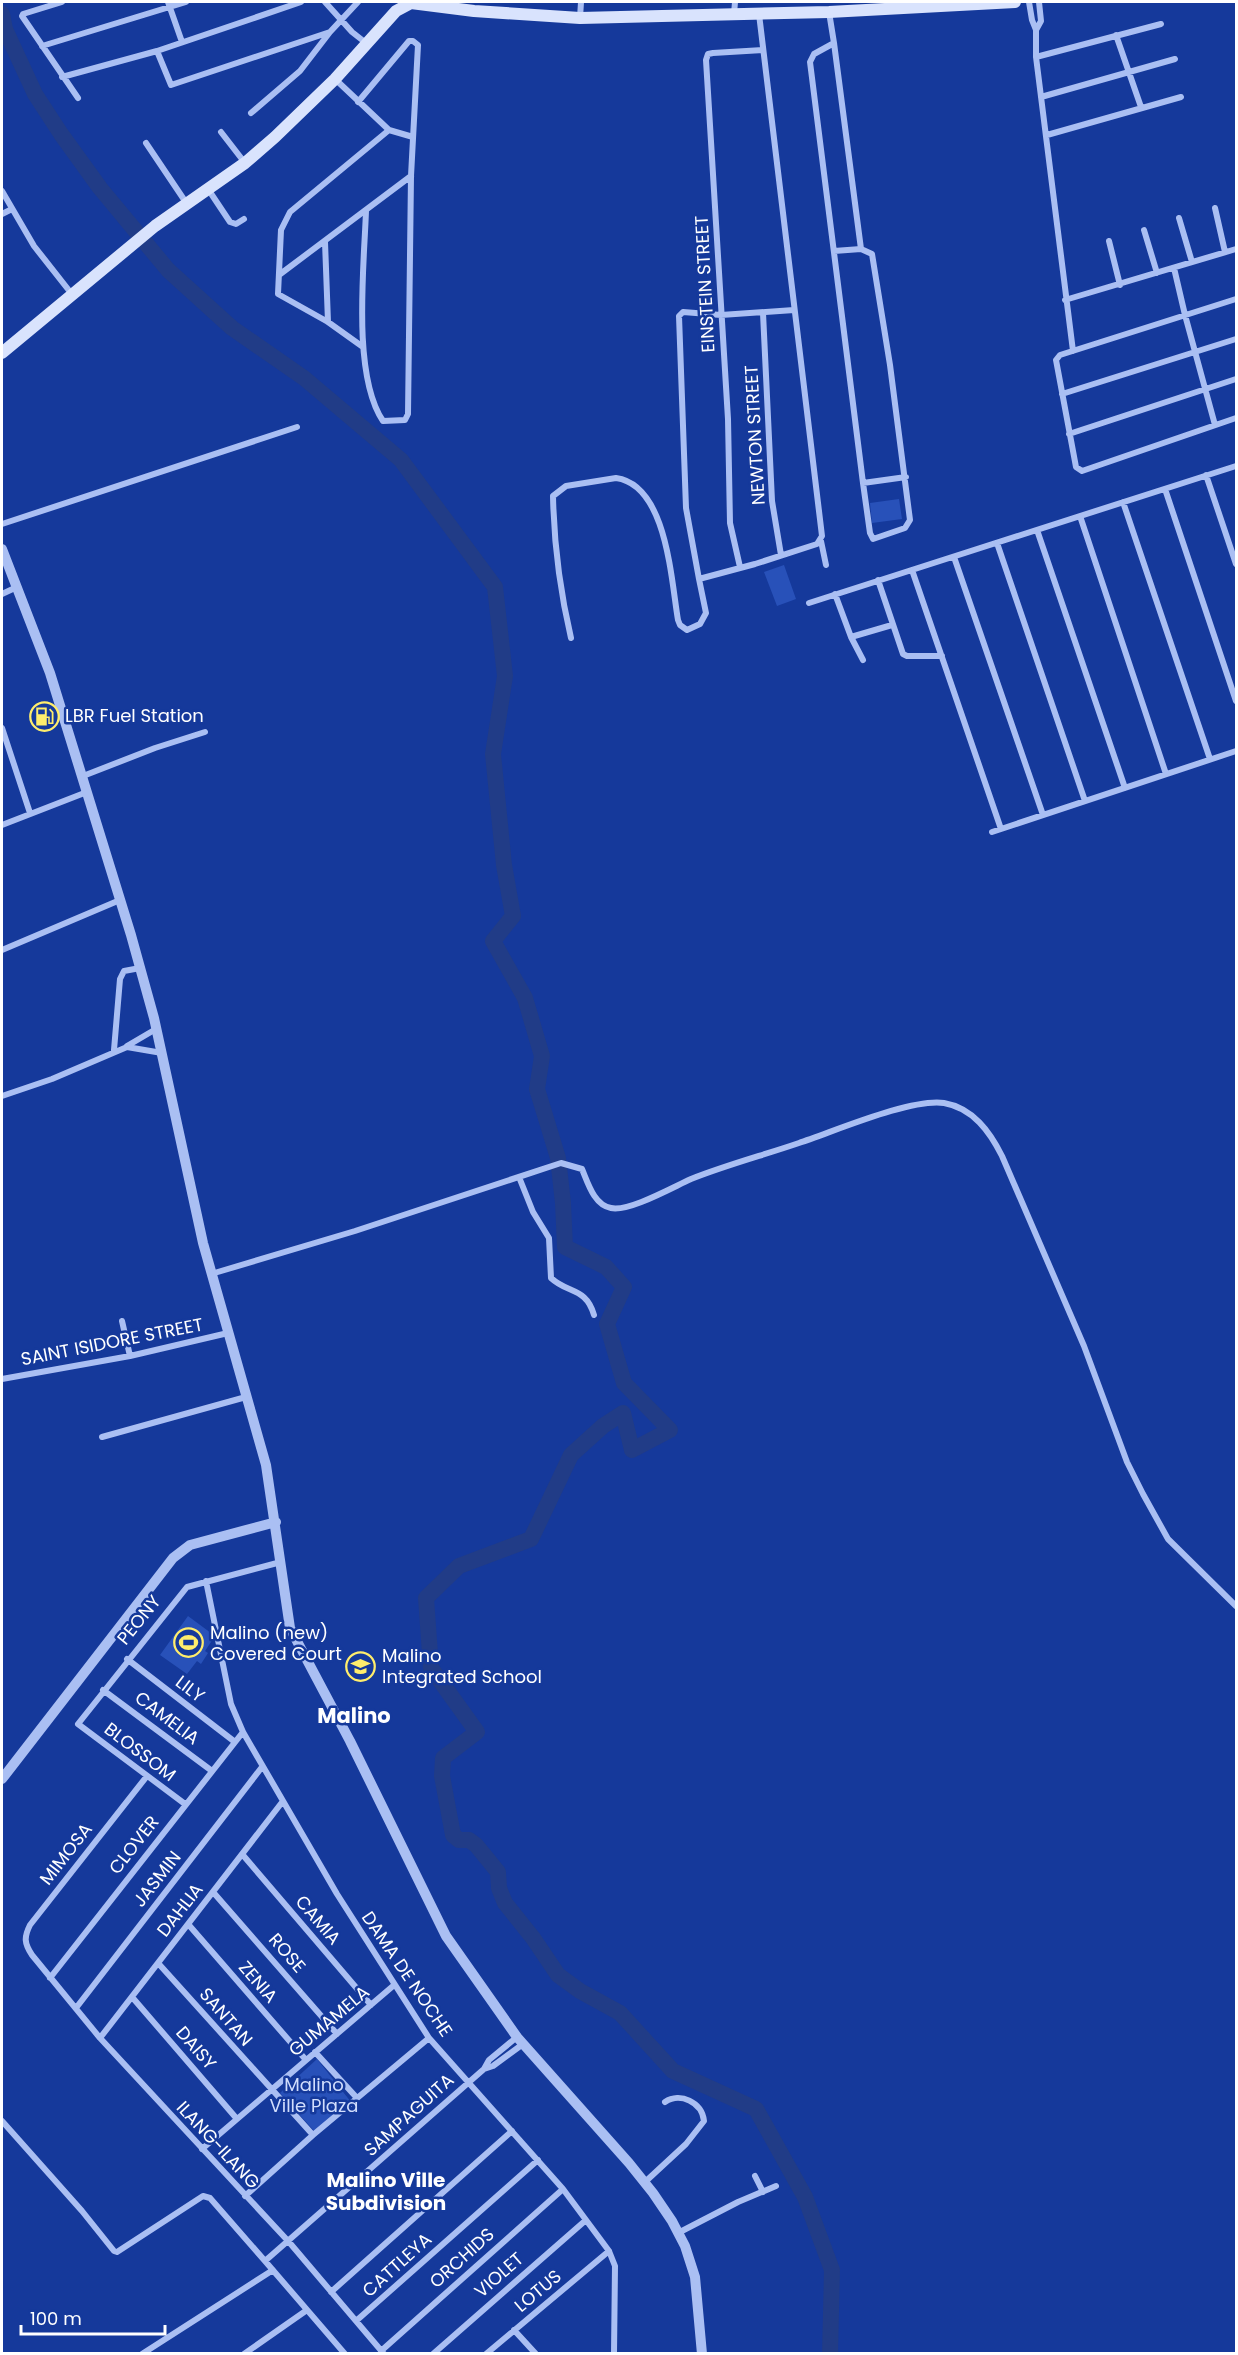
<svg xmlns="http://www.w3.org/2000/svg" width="1238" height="2355" font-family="Poppins,sans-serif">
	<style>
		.green { fill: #2851b9 }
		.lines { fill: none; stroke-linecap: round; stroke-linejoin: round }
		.river { stroke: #213c87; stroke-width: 16 }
		.minor { stroke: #aabff3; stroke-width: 6 }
		.tertiary { stroke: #aabff3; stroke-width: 10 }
		.secondary { stroke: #d9e3fd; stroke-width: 12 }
		.labels { text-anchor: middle; stroke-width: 5; stroke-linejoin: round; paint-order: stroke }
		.street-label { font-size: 18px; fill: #fff; stroke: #15399b }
		.poi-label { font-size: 18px; fill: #fff; stroke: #15399b; text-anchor: start }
		.park-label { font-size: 18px; fill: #d2defd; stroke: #15399b }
		.neighbourhood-label { font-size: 20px; font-weight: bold; fill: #fff; stroke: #15399b }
		.quarter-label { font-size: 21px; font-weight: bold; fill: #fff; stroke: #15399b }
	</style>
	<rect width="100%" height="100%" fill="#15399b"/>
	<path class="green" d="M899,499L902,519L872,523L870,503Z
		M784,565L796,599L777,606L764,572Z
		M188,1616L215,1636L205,1651L208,1653L201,1664L197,1661L187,1674L160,1655Z
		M317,2059L351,2102L316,2133L280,2093Z"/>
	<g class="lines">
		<path class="river" d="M2,14L5,29L35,94L61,134L100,188L168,270L232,328L304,378L401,460L495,587L505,676L493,754L504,865L513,916L493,941L525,998L542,1056L537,1089L558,1158L563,1203L565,1247L606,1267L624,1287L607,1324L624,1383L670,1430L632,1450L623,1413L603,1426L571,1455L531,1539L459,1566L426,1598L431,1668L477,1732L443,1758L442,1776L453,1835L459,1840H469L476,1845L498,1872L499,1888L505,1903L533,1938L558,1975L580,1991L620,2013L673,2071L756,2109L805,2197L832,2270L830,2354"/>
		<path class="minor" d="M62,2L23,14L22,16L78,98
			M168,2L182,42
			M325,2L352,32L366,43
			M1029,2L1032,20L1036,30V57L1073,351
			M829,12L834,43L861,249L872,254L890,365L910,520L905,528L873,539L870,533L863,483L810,62L814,54L834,43
			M734,14L735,2
			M759,14L822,536L817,544L755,564L699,579L686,508L679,316L683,312L721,315L794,310
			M580,18L581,2
			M1036,30L1041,21L1039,2
			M1116,35L1141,107
			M42,46L186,2
			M157,51L171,85L330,32
			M1036,57L1161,24
			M62,77L157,51L301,2
			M335,79L389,130
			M1041,97L1175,59
			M358,102L409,41H413L418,45L411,176L408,414L405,420L383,421C352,375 364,267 366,211
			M251,113L300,71L330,32L358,2
			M221,132L245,163
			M1047,135L1181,97
			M146,143L187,204
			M208,189L230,222L236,224L244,219
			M2,191L34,246L71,293
			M1215,208L1225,252
			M2,214L12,209
			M1179,218L1192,262
			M1144,230L1157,273
			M1109,241L1120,285
			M325,242L328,322
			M834,251L861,249
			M1174,268L1185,315L1215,425
			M279,275L411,176
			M1236,299L1060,355L1056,360L1076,467L1082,471L1236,418
			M1065,300L1236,249
			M763,313L772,501L781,555
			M363,347L328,322L278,294L281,230L290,212L389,130L413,137
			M1062,394L1236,339
			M1069,434L1236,379
			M1206,475L1236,564
			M863,483L906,477
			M1165,489L1236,701
			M1123,502L1210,759
			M1080,516L1166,774
			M2,524L297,427
			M1037,530L1125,788
			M821,541L826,565
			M997,543L1085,801
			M954,557L1043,815
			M740,567L730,523L728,419L706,60L708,54L713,53L763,50
			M912,570L1001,829
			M878,580L903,654L907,656H942
			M2,594L17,587
			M835,594L851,637L863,660
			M809,603L1236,466
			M851,637L892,625
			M571,638C560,591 554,545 553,496L566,486L616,478C667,485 671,580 678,620L680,625L687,630L700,624L706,613L699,579
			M2,728L30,813
			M83,776L155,748L205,732
			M2,825L87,792
			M992,832L1236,751
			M2,950L120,900
			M127,1046L156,1029
			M114,1050L120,979L124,971L140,968
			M2,1096L52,1079L127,1047L162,1053
			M519,1177L533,1212L549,1238L551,1278C568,1294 586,1287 594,1315
			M211,1274L355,1231L561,1163L582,1169C588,1183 594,1205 611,1208C629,1212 673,1187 691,1179C726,1165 764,1155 799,1143C833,1132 911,1098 944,1103C973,1108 990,1132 1002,1156L1084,1346L1127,1462L1143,1494L1168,1539L1236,1606
			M122,1321L130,1356
			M2,1379L130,1356L228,1333
			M102,1437L246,1397
			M206,1581L231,1704L243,1732L337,1894L429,2038L563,2189L609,2251L615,2266L614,2354
			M127,1659L235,1742
			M103,1690L212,1771
			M147,1776L30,1925C24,1937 24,1943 32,1955L100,2038L289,2242L384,2354
			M185,1804L78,1724L187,1587L281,1562
			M242,1854L371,2005
			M213,1892L337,2034
			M188,1924L306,2060
			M158,1963L313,2135
			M50,1978L243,1732
			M132,1997L237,2119
			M76,2008L262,1767
			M100,2038L283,1801
			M315,2052L357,2098
			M484,2069L493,2066L523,2044
			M2,2121L82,2211L114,2251L117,2252L203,2196L210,2198L265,2261
			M202,2149L393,1986
			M755,2176L763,2192
			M645,2182L686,2144L704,2121C702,2102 680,2092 665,2102
			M245,2196L313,2135L429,2038
			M678,2233L738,2202L776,2186
			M331,2292L512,2131
			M356,2321L538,2160
			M514,2330L536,2354
			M381,2351L563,2189
			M142,2354L273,2270
			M244,2354L307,2310
			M345,2354L265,2261L484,2069L489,2060L517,2037
			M433,2354L586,2220
			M486,2354L609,2251"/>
		<path class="tertiary" d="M2,549L50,673L131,935L154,1018L203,1243L266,1465L290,1628L350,1741L446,1936L517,2037L629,2163L653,2193L672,2221L685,2246L695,2277L702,2354
			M2,1779L173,1558L190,1545L276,1522"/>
		<path class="secondary" d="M2,353L155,226L245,163L275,137L335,79L396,11L411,3L474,11L580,18L829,12L1015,2"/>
	</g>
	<defs>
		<symbol id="fuel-ring" viewBox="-11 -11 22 22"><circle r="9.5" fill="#15399b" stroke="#ffed6c" stroke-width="1.5"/><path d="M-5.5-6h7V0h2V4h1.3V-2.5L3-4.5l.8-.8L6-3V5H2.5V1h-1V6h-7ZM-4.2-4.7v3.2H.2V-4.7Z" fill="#ffed6c"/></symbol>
		<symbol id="stadium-ring" viewBox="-11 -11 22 22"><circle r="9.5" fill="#15399b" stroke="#ffed6c" stroke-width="1.5"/><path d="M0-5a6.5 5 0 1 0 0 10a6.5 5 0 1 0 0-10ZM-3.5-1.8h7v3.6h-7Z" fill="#ffed6c"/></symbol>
		<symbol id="school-ring" viewBox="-11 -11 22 22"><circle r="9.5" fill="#15399b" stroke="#ffed6c" stroke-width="1.5"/><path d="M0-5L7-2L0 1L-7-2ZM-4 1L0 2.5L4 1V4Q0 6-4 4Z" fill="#ffed6c"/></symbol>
	</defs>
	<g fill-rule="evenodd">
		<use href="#fuel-ring" x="28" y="700" width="33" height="33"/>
		<use href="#stadium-ring" x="172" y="1626" width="33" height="33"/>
		<use href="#school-ring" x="344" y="1650" width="33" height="33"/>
	</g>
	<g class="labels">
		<g class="street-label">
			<text transform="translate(705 284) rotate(-93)" y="6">EINSTEIN STREET</text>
			<text transform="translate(755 435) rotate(-93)" y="6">NEWTON STREET</text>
			<text transform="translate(112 1342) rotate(-11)" y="6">SAINT ISIDORE STREET</text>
			<text transform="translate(139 1620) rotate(-51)" y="6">PEONY</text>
			<text transform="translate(190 1689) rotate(37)" y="6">LILY</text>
			<text transform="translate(167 1718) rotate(37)" y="6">CAMELIA</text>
			<text transform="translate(140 1752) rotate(37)" y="6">BLOSSOM</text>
			<text transform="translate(134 1845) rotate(-52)" y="6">CLOVER</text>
			<text transform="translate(66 1854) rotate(-52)" y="6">MIMOSA</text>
			<text transform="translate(157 1879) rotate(-52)" y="6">JASMIN</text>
			<text transform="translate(180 1910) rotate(-52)" y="6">DAHLIA</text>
			<text transform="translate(318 1920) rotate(49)" y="6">CAMIA</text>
			<text transform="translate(287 1953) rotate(49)" y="6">ROSE</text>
			<text transform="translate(407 1974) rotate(56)" y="6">DAMA DE NOCHE</text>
			<text transform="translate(258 1982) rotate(49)" y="6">ZENIA</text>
			<text transform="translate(226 2017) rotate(49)" y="6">SANTAN</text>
			<text transform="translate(329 2021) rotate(-40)" y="6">GUMAMELA</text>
			<text transform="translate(196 2048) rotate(49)" y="6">DAISY</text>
			<text transform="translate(409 2115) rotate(-42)" y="6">SAMPAGUITA</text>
			<text transform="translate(218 2145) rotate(47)" y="6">ILANG-ILANG</text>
			<text transform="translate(462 2258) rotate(-42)" y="6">ORCHIDS</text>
			<text transform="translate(397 2265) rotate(-42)" y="6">CATTLEYA</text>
			<text transform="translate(499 2275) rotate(-41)" y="6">VIOLET</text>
			<text transform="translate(538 2291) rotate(-40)" y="6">LOTUS</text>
		</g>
		<g class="poi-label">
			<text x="65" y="722">LBR Fuel Station</text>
			<text x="210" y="1639">Malino (new)<tspan x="210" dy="21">Covered Court</tspan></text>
			<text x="382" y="1662">Malino<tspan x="382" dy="21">Integrated School</tspan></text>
		</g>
		<g class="park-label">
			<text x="314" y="2091">Malino<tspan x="314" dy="21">Ville Plaza</tspan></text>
		</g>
		<g class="neighbourhood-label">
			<text x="386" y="2187">Malino Ville<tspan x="386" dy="23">Subdivision</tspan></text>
		</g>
		<g class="quarter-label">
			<text x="354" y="1723">Malino</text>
		</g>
	</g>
	<rect width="1238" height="2355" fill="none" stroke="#ffffff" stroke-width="6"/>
	<path d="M21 2325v9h144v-9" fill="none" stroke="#ffffff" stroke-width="3"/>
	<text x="30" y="2325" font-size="18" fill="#ffffff" stroke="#15399b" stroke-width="4.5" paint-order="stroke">100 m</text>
</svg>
